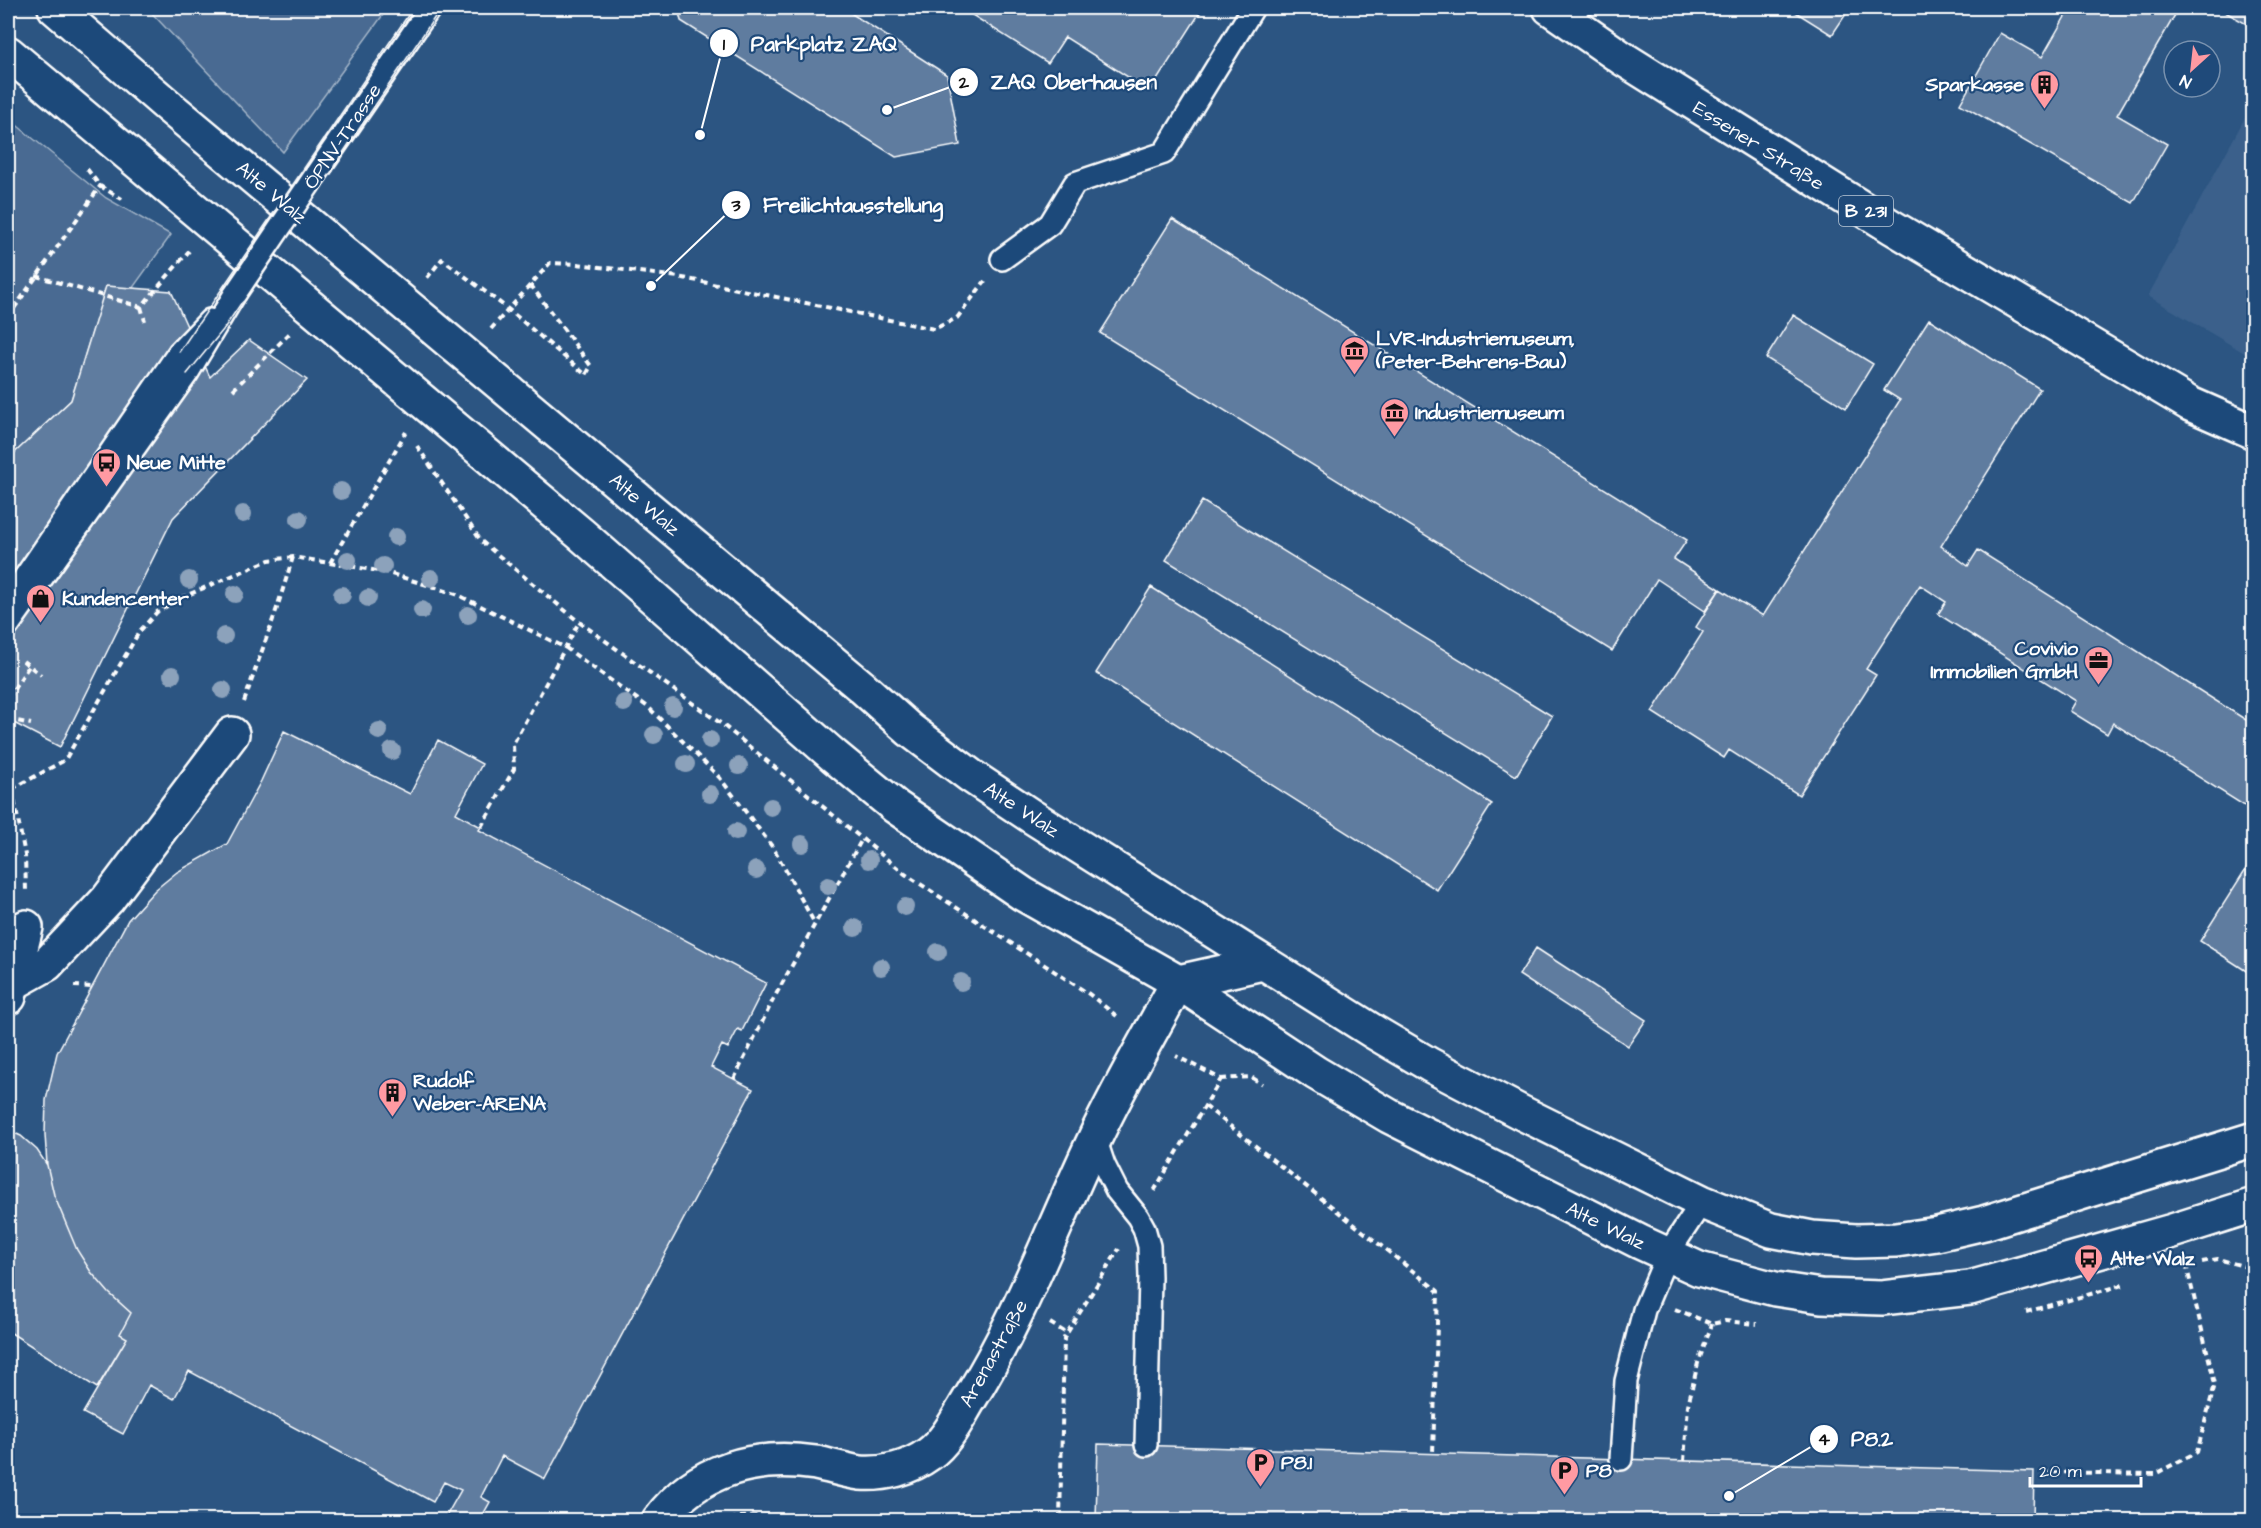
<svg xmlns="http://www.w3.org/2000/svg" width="2261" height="1528" font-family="'Architects Daughter',sans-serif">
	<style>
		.built { fill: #3b618b }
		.green { fill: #486b92; stroke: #a4b5c8; stroke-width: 1.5 }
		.building { fill: #5e7c9f; stroke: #fff; stroke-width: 1.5 }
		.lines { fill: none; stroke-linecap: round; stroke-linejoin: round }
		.lane-casing { stroke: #fff; stroke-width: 26 }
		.street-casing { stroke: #fff; stroke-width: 38 }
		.secondary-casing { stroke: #fff; stroke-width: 38 }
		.primary-casing { stroke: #fff; stroke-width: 38 }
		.path { stroke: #fff; stroke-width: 4; stroke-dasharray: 6 4.5; stroke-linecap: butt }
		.lane { stroke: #1f4a7a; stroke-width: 21 }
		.street { stroke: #1f4a7a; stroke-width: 33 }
		.secondary { stroke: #1f4a7a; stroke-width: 33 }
		.primary { stroke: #1f4a7a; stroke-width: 33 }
		.tram { stroke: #fff; stroke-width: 1.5 }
		.lane-bridge-casing { stroke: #fff; stroke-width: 26; stroke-linecap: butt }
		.lane-bridge { stroke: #1f4a7a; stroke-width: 21 }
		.tree { fill: #8ca2bb }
		.labels { text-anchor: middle; stroke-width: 4.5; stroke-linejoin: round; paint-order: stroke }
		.shield { fill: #1f4a7a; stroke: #bcc9d7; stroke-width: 1.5 }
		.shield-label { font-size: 18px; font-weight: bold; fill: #fff }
		.poi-label { font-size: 20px; font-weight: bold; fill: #fff; stroke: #1f4a7a; text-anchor: start }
		.street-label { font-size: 20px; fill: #fff; stroke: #1f4a7a }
		.leader { fill: none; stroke: #fff; stroke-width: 2 }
		.callout-dot { fill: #fff; stroke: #1f4a7a; stroke-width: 2 }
		.mark-label { font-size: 18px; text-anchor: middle; font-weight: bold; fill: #111 }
		.callout-label { font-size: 21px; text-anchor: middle; font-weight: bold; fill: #fff; stroke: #1f4a7a; stroke-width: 4.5; stroke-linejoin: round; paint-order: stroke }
	</style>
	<rect width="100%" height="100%" fill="#2c5582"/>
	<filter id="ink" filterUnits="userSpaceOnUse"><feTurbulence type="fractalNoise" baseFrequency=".0167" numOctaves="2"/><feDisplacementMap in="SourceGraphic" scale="12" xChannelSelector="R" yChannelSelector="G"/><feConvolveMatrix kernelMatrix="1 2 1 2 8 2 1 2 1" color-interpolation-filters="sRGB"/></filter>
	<g filter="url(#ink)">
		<path class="built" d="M2253,103V358L2148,296Z"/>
		<path class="green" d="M147,8H388L283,152Z
			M8,118L106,198L171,235L132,289L106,287L71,400L8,459Z"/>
		<path class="building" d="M678,8H843L947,75L960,145L896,157L681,21Z
			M961,8H1203L1150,91L1065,37L1048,63Z
			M1789,8H1850L1832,35Z
			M2070,8H2179L2117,115L2167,144L2133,203L1960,104L2000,33L2042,57Z
			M2218,8H2254V19L2250,26Z
			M1172,219L1687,540L1674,559L1720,589L1705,611L1657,579L1612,651L1100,333Z
			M106,286L171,291L210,377L249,340L307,380L173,518L60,747L8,720V459L71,400Z
			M1793,315L1873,364L1846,408L1766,358Z
			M1929,319L2040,389L1941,546L1968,566L1978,550L2254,725V805L2251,810L2113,723L2107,734L2070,711L2076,701L1938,614L1946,602L1920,585L1866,669L1876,675L1799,795L1729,750L1724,758L1652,712L1703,632L1696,627L1720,589L1763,616L1900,400L1884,390Z
			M1202,501L1552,716L1516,776L1166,560Z
			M1151,587L1492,804L1437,890L1096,673Z
			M284,731L410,794L438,740L482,764L456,813L481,827L479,830L766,983L742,1031L738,1029L728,1048L722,1045L711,1067L753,1089L545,1479L502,1456L481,1497L490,1502L480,1520H444L461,1490L444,1482L433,1502L189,1371L174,1399L149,1385L123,1434L83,1413L127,1338L120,1334L131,1313L109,1293L91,1272L77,1250L54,1195L47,1165L45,1134L46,1100L57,1053L128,920L155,890L177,872L227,844L261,781Z
			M2254,856V976L2200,941Z
			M1536,948L1646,1020L1628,1046L1519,975Z
			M8,1130L21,1136L37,1150L47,1165L54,1195L77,1250L91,1272L109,1293L131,1313L120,1334L127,1338L97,1388L8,1331Z
			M1098,1444L2034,1471L2033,1520H1096Z"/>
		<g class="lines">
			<defs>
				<path id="lane" d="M323,164L430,8
					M1002,259L1050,224L1075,183L1164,153L1253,8
					M18,587L179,352L210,320
					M8,626L187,374L235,294
					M1095,1138L1104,1165L1117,1191L1138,1217L1144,1228L1149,1246L1150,1277L1146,1445
					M1621,1459L1626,1381L1644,1310L1667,1255L1702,1202"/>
				<path id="street" d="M13,983L47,964L108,899L232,734
					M9,997L26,927
					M659,1520C697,1469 755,1454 816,1463C831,1466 846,1471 860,1473C884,1475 910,1468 929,1454C947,1441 958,1418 969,1400C1021,1317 1053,1226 1095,1138C1120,1085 1150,1034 1178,982L1263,963"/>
				<path id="secondary" d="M55,8L167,105L862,687L910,730L971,776L1031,816L1374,1032L1430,1065L1520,1112L1702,1202L1771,1230L1812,1238L1856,1241L1896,1240L1937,1234L1984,1223L2254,1139
					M8,53L582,535L834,756L896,807L1023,894L1178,982L1316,1073L1389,1116L1640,1242L1699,1269L1775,1289L1821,1296L1882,1298L1970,1288L2169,1232L2254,1205"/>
				<path id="primary" d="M1550,8L1622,58L1892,227L2190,404L2254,432"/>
			</defs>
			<use href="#lane" class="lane-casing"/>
			<use href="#street" class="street-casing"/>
			<use href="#secondary" class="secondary-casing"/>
			<use href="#primary" class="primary-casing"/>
			<path class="path" d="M87,169L100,186L122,199
				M36,276L141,307L189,251
				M427,278L442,259L508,309L586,375L591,366L530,284
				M141,307L145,321
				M8,317L101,185
				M491,329L550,263L577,264L678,277L934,329L957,318L985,281
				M233,390L290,333
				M417,446L481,541L579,622L723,725L905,874L1089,994L1118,1017
				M330,563L406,432
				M23,661L41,675
				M8,698L29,666
				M244,702L277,608L293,557
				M8,719L31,724
				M8,781L12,789L25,855L26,891
				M12,789L65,760L139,632L157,612L183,597L269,560L293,557L385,572L456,594L566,648L648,707L720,778L774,849L815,924
				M481,827L514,769L513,744L579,622
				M74,986L92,987
				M734,1079L774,998L862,839
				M1221,1079L1251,1077L1262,1084
				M1205,1106L1438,1291L1433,1453
				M1154,1191L1221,1079L1176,1056
				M2202,1262L2218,1259L2254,1269
				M1675,1309L1712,1324L1725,1321L1757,1324
				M2026,1312L2123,1285
				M1050,1323L1068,1334
				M1684,1461L1688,1405L1698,1363L1712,1324
				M2043,1472L2155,1474L2197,1452L2215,1384L2186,1264
				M730,1520L739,1517L780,1515L1037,1520
				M1060,1520L1064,1338L1119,1249"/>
			<use href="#lane" class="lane"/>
			<use href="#street" class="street"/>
			<use href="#secondary" class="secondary"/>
			<use href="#primary" class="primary"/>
			<path class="tram" d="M179,352L413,8
				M187,374L223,330L441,8"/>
			<defs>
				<path id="lane-bridge" d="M235,294L323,164"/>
			</defs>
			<use href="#lane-bridge" class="lane-bridge-casing"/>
			<use href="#lane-bridge" class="lane-bridge"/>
		</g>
		<g class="tree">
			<circle cx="341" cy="491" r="9"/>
			<circle cx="243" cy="514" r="9"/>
			<circle cx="299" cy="519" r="9"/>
			<circle cx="396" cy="537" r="9"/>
			<circle cx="348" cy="560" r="9"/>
			<circle cx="383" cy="566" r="9"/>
			<circle cx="431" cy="578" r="9"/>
			<circle cx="189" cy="580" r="9"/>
			<circle cx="235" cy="594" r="9"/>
			<circle cx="342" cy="595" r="9"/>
			<circle cx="368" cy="598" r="9"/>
			<circle cx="422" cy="610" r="9"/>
			<circle cx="468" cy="615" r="9"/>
			<circle cx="224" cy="636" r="9"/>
			<circle cx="172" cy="675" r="9"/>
			<circle cx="223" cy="690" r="9"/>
			<circle cx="624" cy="703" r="9"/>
			<circle cx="673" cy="707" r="9"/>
			<circle cx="379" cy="731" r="9"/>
			<circle cx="654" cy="735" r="9"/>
			<circle cx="710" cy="740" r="9"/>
			<circle cx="392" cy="751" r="9"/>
			<circle cx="686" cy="764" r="9"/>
			<circle cx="739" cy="766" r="9"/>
			<circle cx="710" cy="794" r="9"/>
			<circle cx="771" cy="807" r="9"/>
			<circle cx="736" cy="832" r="9"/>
			<circle cx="802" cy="844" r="9"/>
			<circle cx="869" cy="860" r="9"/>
			<circle cx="756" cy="870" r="9"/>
			<circle cx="828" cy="886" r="9"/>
			<circle cx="905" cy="907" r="9"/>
			<circle cx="855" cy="928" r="9"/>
			<circle cx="938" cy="952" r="9"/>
			<circle cx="881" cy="967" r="9"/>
			<circle cx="961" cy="982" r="9"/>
		</g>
	</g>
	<defs>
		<symbol id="building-pin" viewBox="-11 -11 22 30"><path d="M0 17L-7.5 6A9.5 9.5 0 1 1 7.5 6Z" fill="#ff9aa2" stroke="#1f4a7a"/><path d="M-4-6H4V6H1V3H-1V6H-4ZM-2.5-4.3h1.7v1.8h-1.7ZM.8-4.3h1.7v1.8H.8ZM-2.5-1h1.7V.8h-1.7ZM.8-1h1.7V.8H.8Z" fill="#111"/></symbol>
		<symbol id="museum-pin" viewBox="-11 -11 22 30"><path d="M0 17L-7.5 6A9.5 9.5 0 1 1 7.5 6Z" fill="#ff9aa2" stroke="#1f4a7a"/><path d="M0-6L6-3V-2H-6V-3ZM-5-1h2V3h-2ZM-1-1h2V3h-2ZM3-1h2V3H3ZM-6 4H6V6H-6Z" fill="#111"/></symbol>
		<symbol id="bus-pin" viewBox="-11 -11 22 30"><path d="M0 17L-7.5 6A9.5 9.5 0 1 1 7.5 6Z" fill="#ff9aa2" stroke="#1f4a7a"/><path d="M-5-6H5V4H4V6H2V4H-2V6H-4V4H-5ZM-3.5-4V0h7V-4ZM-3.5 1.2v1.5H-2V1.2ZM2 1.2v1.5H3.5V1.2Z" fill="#111"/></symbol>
		<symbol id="shop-pin" viewBox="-11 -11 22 30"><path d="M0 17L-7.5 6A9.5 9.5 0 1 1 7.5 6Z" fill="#ff9aa2" stroke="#1f4a7a"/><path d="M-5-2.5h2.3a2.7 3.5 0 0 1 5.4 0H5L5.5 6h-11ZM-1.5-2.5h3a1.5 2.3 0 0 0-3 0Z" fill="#111"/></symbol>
		<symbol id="office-pin" viewBox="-11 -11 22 30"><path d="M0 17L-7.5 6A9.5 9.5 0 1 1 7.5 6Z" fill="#ff9aa2" stroke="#1f4a7a"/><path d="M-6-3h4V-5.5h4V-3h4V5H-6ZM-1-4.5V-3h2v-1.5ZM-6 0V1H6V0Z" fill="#111"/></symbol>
		<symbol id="parking-pin" viewBox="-11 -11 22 30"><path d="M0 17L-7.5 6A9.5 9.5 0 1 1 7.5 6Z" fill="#ff9aa2" stroke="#1f4a7a"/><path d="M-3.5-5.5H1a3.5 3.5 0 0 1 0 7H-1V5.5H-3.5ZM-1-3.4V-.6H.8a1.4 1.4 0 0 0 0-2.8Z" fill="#111"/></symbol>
	</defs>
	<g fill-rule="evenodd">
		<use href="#building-pin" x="2028" y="68" width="33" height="45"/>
		<use href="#museum-pin" x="1338" y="334" width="33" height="45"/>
		<use href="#museum-pin" x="1378" y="396" width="33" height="45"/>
		<use href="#bus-pin" x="90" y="446" width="33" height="45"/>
		<use href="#shop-pin" x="24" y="582" width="33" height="45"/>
		<use href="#office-pin" x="2082" y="644" width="33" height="45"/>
		<use href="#building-pin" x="376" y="1076" width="33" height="45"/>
		<use href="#bus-pin" x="2072" y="1242" width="33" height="45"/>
		<use href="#parking-pin" x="1244" y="1446" width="33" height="45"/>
		<use href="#parking-pin" x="1548" y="1454" width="33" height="45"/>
	</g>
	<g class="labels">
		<rect class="shield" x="1839" y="196" width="54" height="30" rx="4.5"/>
		<g class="shield-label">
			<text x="1866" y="217">B 231</text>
		</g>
		<g class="poi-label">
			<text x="2024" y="91" text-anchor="end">Sparkasse</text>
			<text x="1376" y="345">LVR-Industriemuseum,<tspan x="1376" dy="23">(Peter-Behrens-Bau)</tspan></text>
			<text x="1415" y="419">Industriemuseum</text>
			<text x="127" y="469">Neue Mitte</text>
			<text x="62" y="605">Kundencenter</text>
			<text x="2078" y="655" text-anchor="end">Covivio<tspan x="2078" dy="23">Immobilien GmbH</tspan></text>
			<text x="413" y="1087">Rudolf<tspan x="413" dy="23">Weber-ARENA</tspan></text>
			<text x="2110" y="1265">Alte Walz</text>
			<text x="1281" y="1469">P8.1</text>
			<text x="1586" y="1477">P8</text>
		</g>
		<g class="street-label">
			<text transform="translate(342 136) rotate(-56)" y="7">ÖPNV-Trasse</text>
			<text transform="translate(1759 145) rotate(32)" y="7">Essener Straße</text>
			<text transform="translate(272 192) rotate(40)" y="7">Alte Walz</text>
			<text transform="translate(645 504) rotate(40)" y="7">Alte Walz</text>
			<text transform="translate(1022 809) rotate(33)" y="7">Alte Walz</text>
			<text transform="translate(1606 1225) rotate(26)" y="7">Alte Walz</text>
			<text transform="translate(993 1353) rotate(-61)" y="7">Arenastraße</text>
		</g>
	</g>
	<path class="leader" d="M700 135L724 43M887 110L964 82M651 286L736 205M1729 1496L1824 1439"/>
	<g class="callout-dot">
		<circle cx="700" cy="135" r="6"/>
		<circle cx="887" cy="110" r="6"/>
		<circle cx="651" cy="286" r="6"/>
		<circle cx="1729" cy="1496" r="6"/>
		<circle cx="724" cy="43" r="15"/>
		<circle cx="964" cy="82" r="15"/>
		<circle cx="736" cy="205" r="15"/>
		<circle cx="1824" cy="1439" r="15"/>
	</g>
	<g class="mark-label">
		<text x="724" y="50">1</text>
		<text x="964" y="88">2</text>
		<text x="736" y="211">3</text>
		<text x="1824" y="1445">4</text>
	</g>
	<g class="callout-label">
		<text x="824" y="51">Parkplatz ZAQ</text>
		<text x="1074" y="89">ZAQ Oberhausen</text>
		<text x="853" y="212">Freilichtausstellung</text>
		<text x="1872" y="1446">P8.2</text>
	</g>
	<rect width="2261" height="1528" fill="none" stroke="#1f4a7a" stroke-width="30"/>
	<rect x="15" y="15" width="2231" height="1498" fill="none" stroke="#fff" stroke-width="2" filter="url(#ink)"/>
	<g transform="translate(2192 69) rotate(207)"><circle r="28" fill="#1f4a7a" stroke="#7992af" stroke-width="1.5"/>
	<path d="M0-4.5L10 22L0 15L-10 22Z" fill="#ff9aa2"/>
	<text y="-9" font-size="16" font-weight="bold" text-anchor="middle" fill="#ffffff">N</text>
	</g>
	<path d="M2030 1477v9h111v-9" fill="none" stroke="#ffffff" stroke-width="3"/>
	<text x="2039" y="1477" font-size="18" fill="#ffffff" stroke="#1f4a7a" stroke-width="4.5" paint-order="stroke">20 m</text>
</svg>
